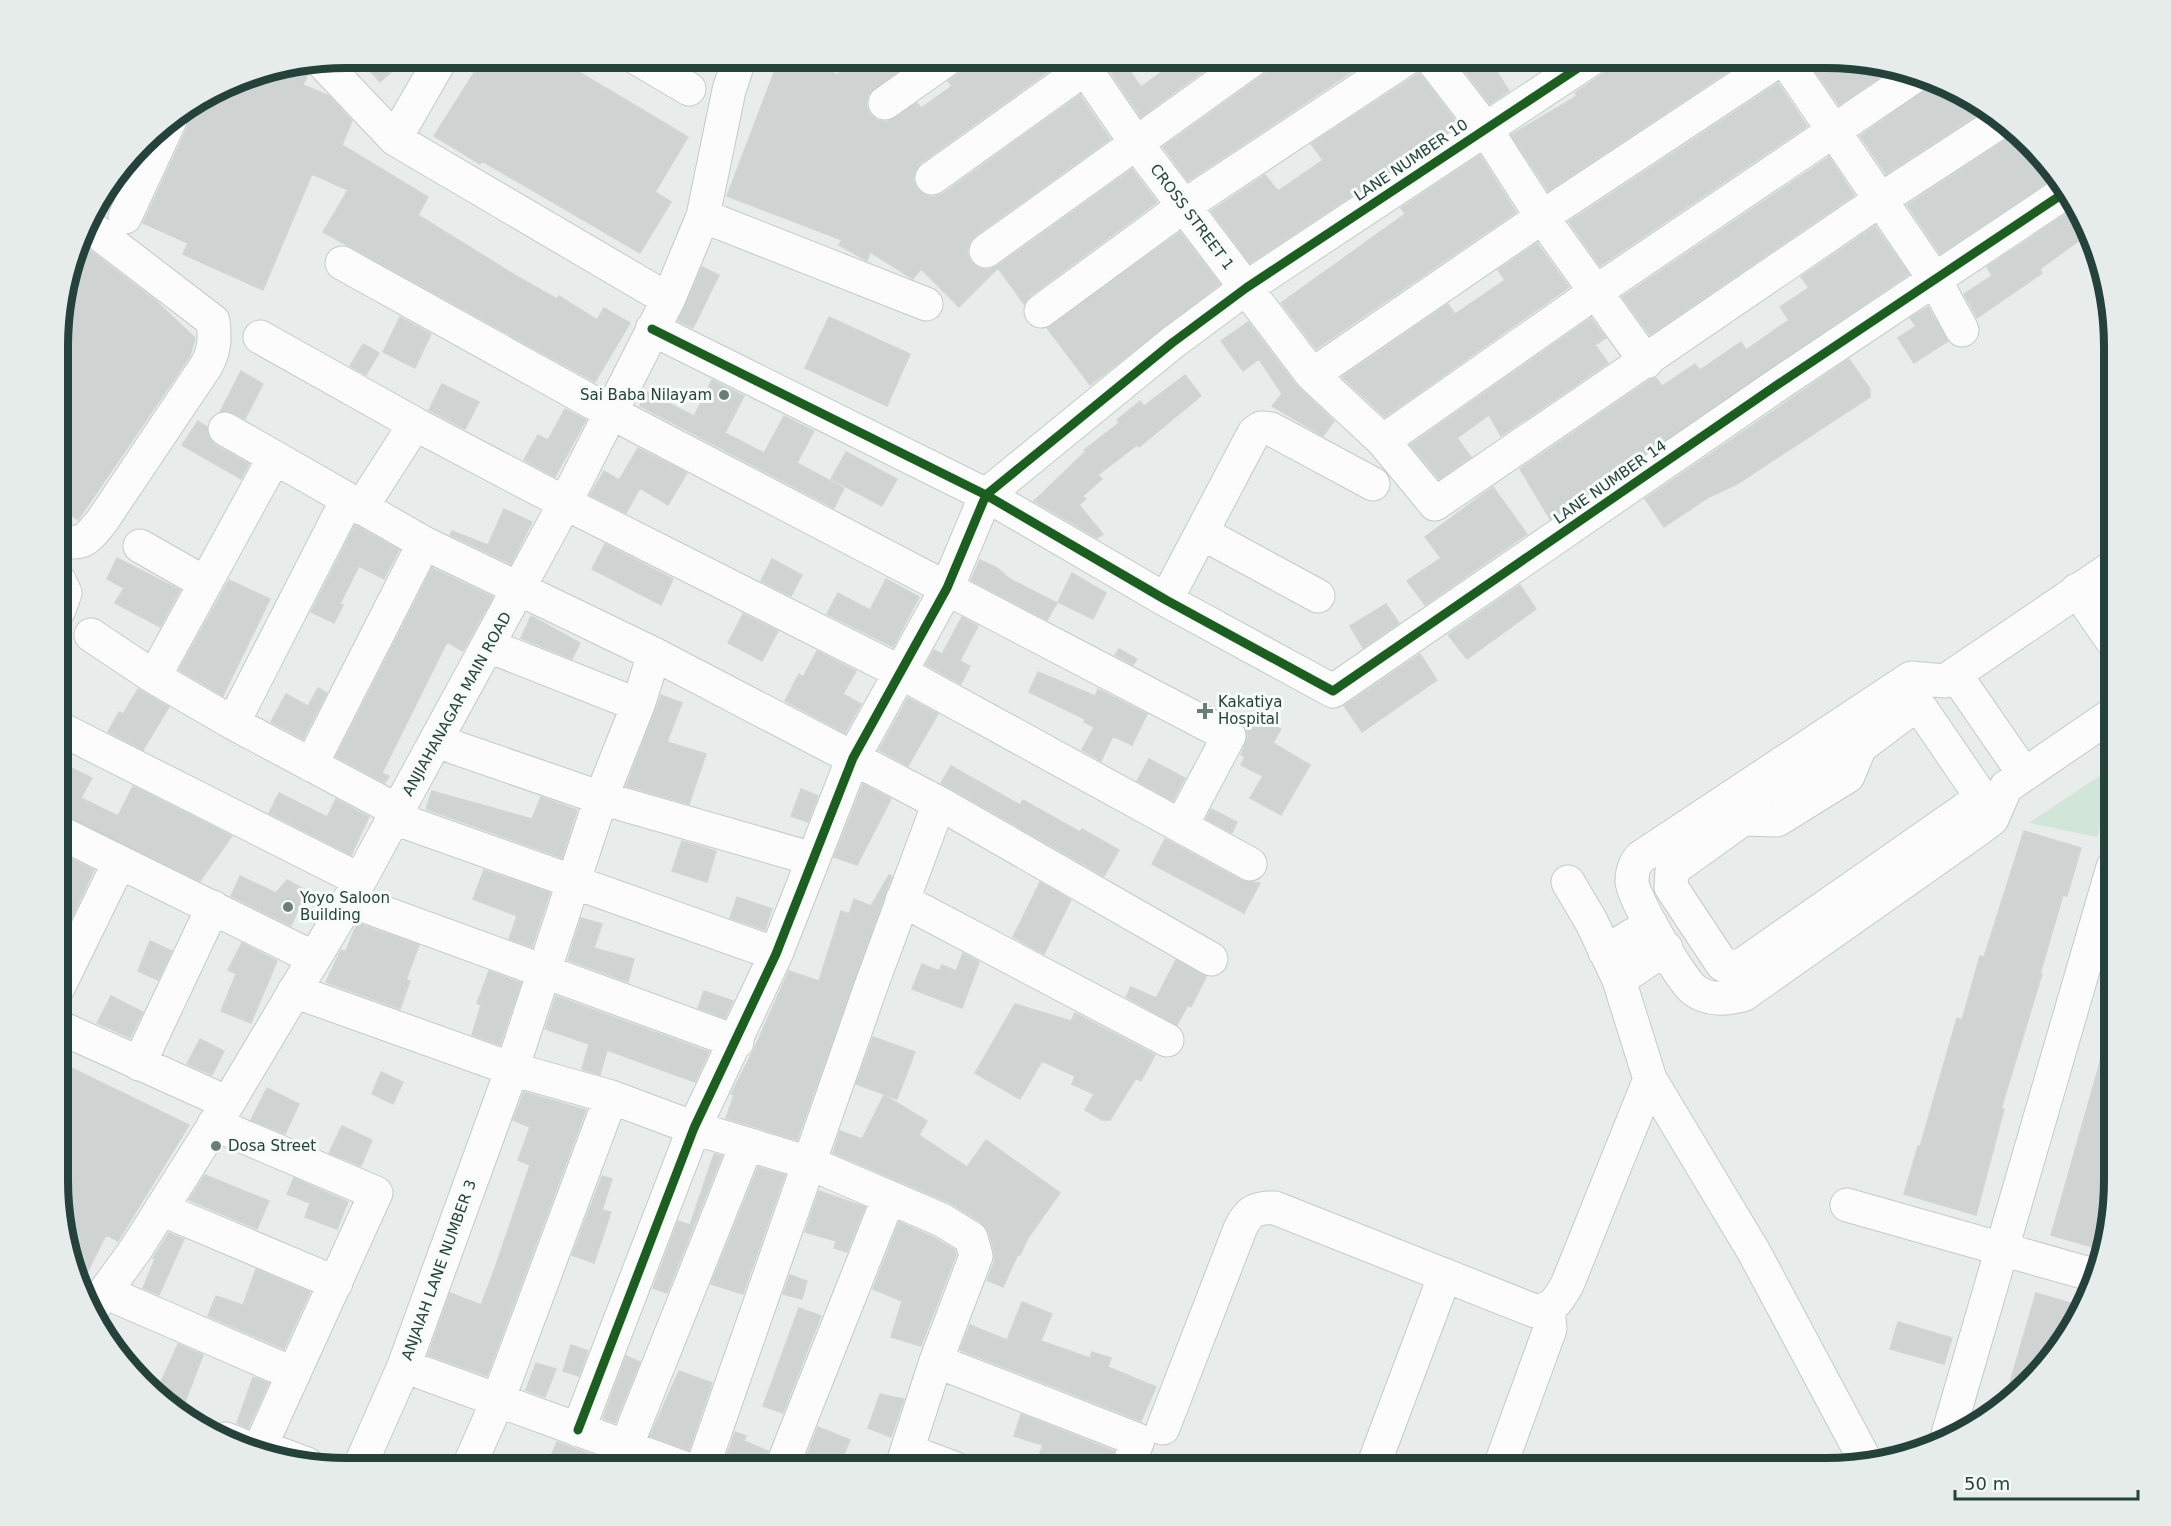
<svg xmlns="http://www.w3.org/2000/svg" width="2171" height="1526" font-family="'DejaVu Sans',sans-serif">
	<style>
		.green { fill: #d1e6d8 }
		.building { fill: #cfd4d2; stroke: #d1d6d4; stroke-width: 1.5 }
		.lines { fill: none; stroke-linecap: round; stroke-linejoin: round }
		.minor-casing { stroke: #c5cac8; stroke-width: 35 }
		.minor { stroke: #fcfcfc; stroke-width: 33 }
		.cycleway-casing { stroke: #f7fbf9; stroke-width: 13 }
		.cycleway { stroke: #1b5e20; stroke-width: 9 }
		.poi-dot { fill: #697e78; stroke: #f7fbf9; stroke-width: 2 }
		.labels { text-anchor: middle; stroke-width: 6; stroke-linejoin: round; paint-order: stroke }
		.street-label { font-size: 15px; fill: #24423a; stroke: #f7fbf9 }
		.poi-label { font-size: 15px; fill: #24423a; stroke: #f7fbf9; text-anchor: start }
		.rim { fill: none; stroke: #24423a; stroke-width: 8 }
	</style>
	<rect width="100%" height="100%" fill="#e8edeb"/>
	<path class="green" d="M2113,767V788L2097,837L2029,823Z"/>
	<path class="building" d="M357,57H408L380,82Z
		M484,57H554L688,137L655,192L671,202L640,253L482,161L480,164L434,136Z
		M780,57H812L826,63L836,75L861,57H917L868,95L866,104L869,113L877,120L886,122L917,103L921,108L952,86L948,81L961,72L970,57H1058L1060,63L921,163L915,171L913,180L917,189L925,195L933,197L942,194L1080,95L1110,139L975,236L969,244L967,253L971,262L979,268L988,270L997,266L1132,169L1157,202L1030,296L1024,304L998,268L959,307L921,269L913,279L870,252L867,261L839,245L842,240L727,196Z
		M1120,57L1141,87L1182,57H1223L1141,117L1111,73L1118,65Z
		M1274,57H1374L1188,181L1163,147L1267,72Z
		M1454,57H1488L1509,91L1490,104Z
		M1612,58L1747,59L1548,191L1511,135L1577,96L1575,93L1604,73Z
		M1806,58H1844L1894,68L1839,105Z
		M295,67L308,74L303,85L329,96L352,121L342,145L428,197L418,215L518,277L557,299L559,296L597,320L604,308L630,323L595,382L323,232L348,190L312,174L263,290L183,254L188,243L143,223L187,128L189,108L236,79Z
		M1419,73L1459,125L1250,263L1211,211L1265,175L1278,191L1323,160L1311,144Z
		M1936,82L1986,109L1886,174L1860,136Z
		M1778,83L1807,126L1600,266L1569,222Z
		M2015,134L2052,179L1940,254L1907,205Z
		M1480,155L1516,212L1316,349L1281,303L1405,214L1401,208Z
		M1829,157L1854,195L1650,335L1622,297Z
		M127,165L114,197L105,194L115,181Z
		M2076,207L2084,218L2088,234L2040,269L2042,273L1977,318L1964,294L1992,276L1987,267Z
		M1875,226L1909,274L1550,519L1520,469L1650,380L1656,378L1662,386L1695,364L1700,370L1741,342L1746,350L1789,320L1780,307L1809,288L1801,277Z
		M1180,232L1220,284L1090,385L1047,328Z
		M79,242L156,301L195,338L190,356L78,520L59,506V322L62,318L59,308Z
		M1537,243L1569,287L1385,417L1342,377L1448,304L1455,314L1505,280L1498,270Z
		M702,267L719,275L693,328L678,321Z
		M1928,307L1948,341L1914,363L1898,338L1916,326L1910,318Z
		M400,317L431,334L415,368L383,352Z
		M829,317L910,354L887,406L805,368Z
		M1591,318L1606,338L1595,345L1608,363L1501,436L1489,415L1457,438L1471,457L1439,479L1410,445Z
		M1248,322L1297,386L1334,421L1323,436L1272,406L1282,394L1259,359L1243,371L1221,341Z
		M363,344L379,353L366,375L350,366Z
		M1849,359L1870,389V397L1737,484L1709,497L1664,527L1645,499Z
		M241,371L263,384L245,419L234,413L220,412Z
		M1185,375L1201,396L1139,447L1137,445L1098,475L1102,479L1083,496L1086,499L1079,505L1103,534L1097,538L1034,501L1086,451L1084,450L1119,423L1117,420L1140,401L1144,406Z
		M712,380L744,396L725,433L764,453L784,416L814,431L797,463L844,488L834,508L640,406L647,392L694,416Z
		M442,384L479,402L465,429L429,410Z
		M565,409L586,420L555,477L524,460L538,435L548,440Z
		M198,421L207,427L209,438L215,445L249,464L241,479L182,445Z
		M638,448L687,473L668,505L640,488L626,513L590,495L604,471L619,480Z
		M846,452L897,479L882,506L831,479Z
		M1493,487L1527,534L1425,605L1407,581L1441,558L1425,537Z
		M504,509L532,522L511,564L450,535L452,531L488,545Z
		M355,525L399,550L384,579L359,566L340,604L343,605L334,623L311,612Z
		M605,544L673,579L661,605L592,569Z
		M117,558L180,590L160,627L115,603L124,588L107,579Z
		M772,559L802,575L791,596L761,581Z
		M980,560L997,568L1010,579L1057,603L1047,620L971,580Z
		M432,568L493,597L463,651L447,642L382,773L389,776L385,783L336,757Z
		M1072,573L1106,593L1093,619L1058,602Z
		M886,579L919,597L893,647L827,614L838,593L870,610Z
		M229,580L270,599L223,696L179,670Z
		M1520,585L1536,609L1467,659L1448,635Z
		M1386,604L1399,623L1363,648L1350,626Z
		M743,614L778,631L762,661L728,643Z
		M531,616L580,643L572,659L521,638Z
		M962,617L978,626L960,661L970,666L961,684L926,665L934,650L942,654Z
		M1119,649L1137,659L1133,665L1115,655Z
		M817,651L856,671L843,694L861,704L845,733L785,701L799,674L803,677Z
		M1420,654L1437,680L1362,732L1344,706Z
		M1038,672L1095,696L1098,689L1147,714L1132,745L1113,736L1101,761L1082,750L1094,727L1084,722L1085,719L1029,692Z
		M318,688L327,693L303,739L271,722L286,694L308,706Z
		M138,689L169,707L143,750L108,732L119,712L123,714Z
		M661,695L682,703L667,742L706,754L689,804L626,786Z
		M908,698L938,714L908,766L879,750Z
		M1253,713L1281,729L1273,743L1310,765L1281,815L1250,798L1263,776L1241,765L1245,757L1241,755L1248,736L1245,726Z
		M1149,759L1185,778L1173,801L1137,781Z
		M59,762L92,778L81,798L118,816L133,786L232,836L200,881L59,814Z
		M951,766L1020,805L1023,800L1080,832L1082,829L1119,850L1104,876L941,783Z
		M863,784L891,799L857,865L834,857Z
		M801,789L818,796L808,822L791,816Z
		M432,791L532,819L541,797L577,810L562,858L426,809Z
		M279,793L327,817L336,799L369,817L351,855L269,813Z
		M1211,809L1237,822L1232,833L1206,819Z
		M2024,831L2081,848L2067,896L2063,895L2040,974H2042L2001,1109H2004L1976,1215L1904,1194L1918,1146L1920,1147L1957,1018L1962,1020L1980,956L1984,957Z
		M1165,839L1241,880L1260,883L1244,913L1152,864Z
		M682,841L716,851L707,882L672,871Z
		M59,853L94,870L65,932L59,929Z
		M484,870L550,893L532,947L509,939L517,916L473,899Z
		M889,875L892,876L797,1140L726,1118L734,1095L731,1094L754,1049L789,971L819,981L841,911L849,914L854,899L871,906Z
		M240,876L276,893L287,880L306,890L291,926L231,896Z
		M1040,882L1071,900L1044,954L1013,937Z
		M737,897L772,909L765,930L730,918Z
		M581,918L602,924L594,948L634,959L628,982L568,960Z
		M357,923L419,945L406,980L410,981L400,1009L326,982L341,950L346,951Z
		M150,941L172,951L158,980L138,971Z
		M242,943L277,961L251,1023L221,1011L236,974L228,970Z
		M963,953L979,962L962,1008L912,989L922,964L939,971L942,965L956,971Z
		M1176,960L1206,977L1191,1007L1188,1005L1177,1025L1126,997L1131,987L1156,998Z
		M489,971L521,983L500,1045L472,1035L481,1005L477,1003Z
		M704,991L733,1001L725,1018L698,1008Z
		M111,996L143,1012L130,1038L97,1023Z
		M556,996L709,1052L695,1082L607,1050L600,1075L582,1069L589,1044L545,1029Z
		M1015,1004L1071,1021L1075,1013L1155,1055L1141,1081L1136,1078L1110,1120H1102L1085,1110L1094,1094L1072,1084L1075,1076L1042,1061L1020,1099L975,1073Z
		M2108,1034L2113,1035V1199L2103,1250L2051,1235Z
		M873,1037L915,1052L897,1099L856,1084Z
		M200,1039L224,1051L212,1075L187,1064Z
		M59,1062L189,1125L118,1241L106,1235L82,1283L59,1218Z
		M381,1072L403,1082L393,1104L372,1094Z
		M267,1088L299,1104L285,1134L251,1120Z
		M524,1092L586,1110L487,1376L428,1355L450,1293L481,1305L495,1268L530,1165L518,1160L530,1127L513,1120Z
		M884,1095L927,1121L919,1135L967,1167L986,1140L1060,1193L1028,1238L1020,1255L1018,1254L1003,1287L987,1280L994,1263V1252L989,1233L981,1222L950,1203L833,1153L840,1131L862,1139Z
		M342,1126L372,1140L361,1166L329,1153Z
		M714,1154L722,1156L667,1293L653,1288L678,1221L690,1225Z
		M758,1167L785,1175L743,1294L711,1284Z
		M205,1175L269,1201L257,1229L189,1200Z
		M602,1176L612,1179L602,1210L611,1212L594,1263L572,1255Z
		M294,1178L348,1202L337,1229L305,1217L310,1203L287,1194Z
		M819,1191L865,1207L847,1252L834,1248L836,1241L805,1232Z
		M899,1222L933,1237L955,1250L956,1255L921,1346L891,1337L902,1301L873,1289Z
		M169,1233L184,1239L159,1295L143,1288L155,1259L153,1258Z
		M256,1269L310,1292L284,1349L208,1316L216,1296L243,1305Z
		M790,1275L807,1281L802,1299L783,1294Z
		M2036,1293L2081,1306L2055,1355L2006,1396Z
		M1022,1302L1052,1314L1041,1341L1090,1358L1092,1352L1111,1358L1108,1367L1156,1387L1141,1421L960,1350L970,1325L1007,1340Z
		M799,1308L821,1316L783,1413L763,1406Z
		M1898,1322L1952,1338L1944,1364L1890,1349Z
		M178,1344L203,1355L181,1413L169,1408L156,1393Z
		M571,1345L588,1351L579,1376L563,1371Z
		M626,1356L640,1362L615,1423L603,1418Z
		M536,1363L556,1369L545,1397L526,1390Z
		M679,1371L712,1383L689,1450L650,1436Z
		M253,1377L269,1383L248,1428L237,1423Z
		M880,1394L904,1399L891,1437L868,1428Z
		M1021,1414L1114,1451L1109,1469L1074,1457L1070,1469H1034L1043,1445L1014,1436Z
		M818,1427L850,1440L838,1469H826L805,1460Z
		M735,1432L746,1436L744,1441L768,1451L763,1469H722Z
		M557,1442L601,1458L599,1468H546Z"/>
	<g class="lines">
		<defs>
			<path id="minor" d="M635,57L689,89
				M1077,57L1136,143L1312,375L1383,441L1435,504L1880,200L2003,120
				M1430,57L1485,128L1542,217L1646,362
				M1784,58L1935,280L1962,330
				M322,62L395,139L652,290
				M885,103L950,57
				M395,139L442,57
				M932,178L1101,57
				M703,216L926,304
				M125,217L170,120
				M986,251L1256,57
				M342,263L610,412L1229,736L1181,826
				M1041,311L1184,206L1409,57
				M652,329L986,495L1166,600L1333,691L1777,385L2064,193
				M260,337L415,424L565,503L900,672L1250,864
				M1312,375L1542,217L1782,58
				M225,429L424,543L654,654L939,803L1211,959
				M1383,441L1597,291L1919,73
				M274,458L154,677L233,723L398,811
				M361,508L415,424
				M1202,533L1318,596
				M59,540C84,546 87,539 102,521L206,366C215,350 215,338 213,321L85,223
				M140,546L205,583
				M2113,567L1945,681L1911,678L1641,857C1634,864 1632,871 1632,882C1633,898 1681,980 1694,990C1709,1001 1726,999 1743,995L1976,831L1992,819L2006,787L2113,714
				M59,580L65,593L59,610
				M2077,590L2113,642
				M1166,600L1254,433L1261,428L1271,429L1373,484
				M91,635L154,677
				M489,646L638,705
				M1955,674L2024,774
				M1913,707L1922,710L1978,792L1974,803L1742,965L1727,967L1722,964L1671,887L1672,870L1743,819L1759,792L1835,749L1860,747Z
				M233,723L347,500
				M59,728L358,879
				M436,741L601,798L813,859
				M311,765L424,543
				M394,818L776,954
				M1743,819L1777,820L1848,776L1860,747
				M59,832L314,958
				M1568,882L1591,921L1619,980L1650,1079L1754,1252L1865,1460
				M349,900L737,1042
				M902,900L1167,1040
				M1605,952L1651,924
				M1619,980L1666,948
				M59,986L119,863
				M294,991L512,1069L611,1097L694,1128L809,1163L942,1220L971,1238L976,1256L936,1361L901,1469
				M59,1027L228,1103
				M139,1064L213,907
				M214,1124L376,1193L257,1454
				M1847,1205L2097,1276
				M161,1209L336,1283
				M105,1292L294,1374
				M91,1311L136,1249L228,1103L349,900L565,503L669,298L703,216L729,90L740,57
				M936,1361L1138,1440L1127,1469
				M404,1366L687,1469
				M1163,1428L1240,1229C1248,1211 1257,1207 1275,1208L1535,1311C1553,1310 1559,1299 1567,1285L1650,1079
				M578,1430L694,1128L776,954L853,758L947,588L986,495L1172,343L1246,288L1593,58
				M226,1439L248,1448L269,1450L307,1464
				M1946,1441L2113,867
				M908,1451L956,1469
				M359,1468L404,1366L512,1069L601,798L638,705L654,654
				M468,1468L498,1400L611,1097
				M617,1469L747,1144
				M702,1469L871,986L939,803
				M781,1469L889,1197
				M1372,1469L1445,1275
				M1499,1469L1550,1329L1548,1309"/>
		</defs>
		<use href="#minor" class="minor-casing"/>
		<use href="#minor" class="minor"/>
		<defs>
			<path id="cycleway" d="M652,329L986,495L1166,600L1333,691L1777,385L2064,193
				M578,1430L694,1128L776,954L853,758L947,588L986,495L1172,343L1246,288L1593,58"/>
		</defs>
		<use href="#cycleway" class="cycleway-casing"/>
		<use href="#cycleway" class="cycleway"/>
	</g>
	<g class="poi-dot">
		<circle cx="724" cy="395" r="6"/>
		<path d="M1202 702h6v6h6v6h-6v6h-6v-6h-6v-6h6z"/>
		<circle cx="288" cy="907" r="6"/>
		<circle cx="216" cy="1146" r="6"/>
	</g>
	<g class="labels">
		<g class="street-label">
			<text transform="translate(1411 160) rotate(-34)" y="5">LANE NUMBER 10</text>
			<text transform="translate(1192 217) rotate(53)" y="5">CROSS STREET 1</text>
			<text transform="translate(1610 482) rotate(-35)" y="5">LANE NUMBER 14</text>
			<text transform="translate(457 704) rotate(-61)" y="5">ANJIAHANAGAR MAIN ROAD</text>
			<text transform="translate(439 1270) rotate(-70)" y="5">ANJAIAH LANE NUMBER 3</text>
		</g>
		<g class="poi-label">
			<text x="712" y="400" text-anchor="end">Sai Baba Nilayam</text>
			<text x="1218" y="707">Kakatiya<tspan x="1218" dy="17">Hospital</tspan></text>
			<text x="300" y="903">Yoyo Saloon<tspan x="300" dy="17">Building</tspan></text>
			<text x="228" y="1151">Dosa Street</text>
		</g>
	</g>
	<path d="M0 0H2171V1526H0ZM346 68H1826A278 278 0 0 1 2104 346V1180A278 278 0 0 1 1826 1458H346A278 278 0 0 1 68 1180V346A278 278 0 0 1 346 68Z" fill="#e6ecea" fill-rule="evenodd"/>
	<path class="rim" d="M346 68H1826A278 278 0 0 1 2104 346V1180A278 278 0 0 1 1826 1458H346A278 278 0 0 1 68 1180V346A278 278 0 0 1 346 68Z"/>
	<path d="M1955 1490v9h183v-9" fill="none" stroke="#24423a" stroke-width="3"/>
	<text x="1964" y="1490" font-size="18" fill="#24423a" stroke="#f7fbf9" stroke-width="4.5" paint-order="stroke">50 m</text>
</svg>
